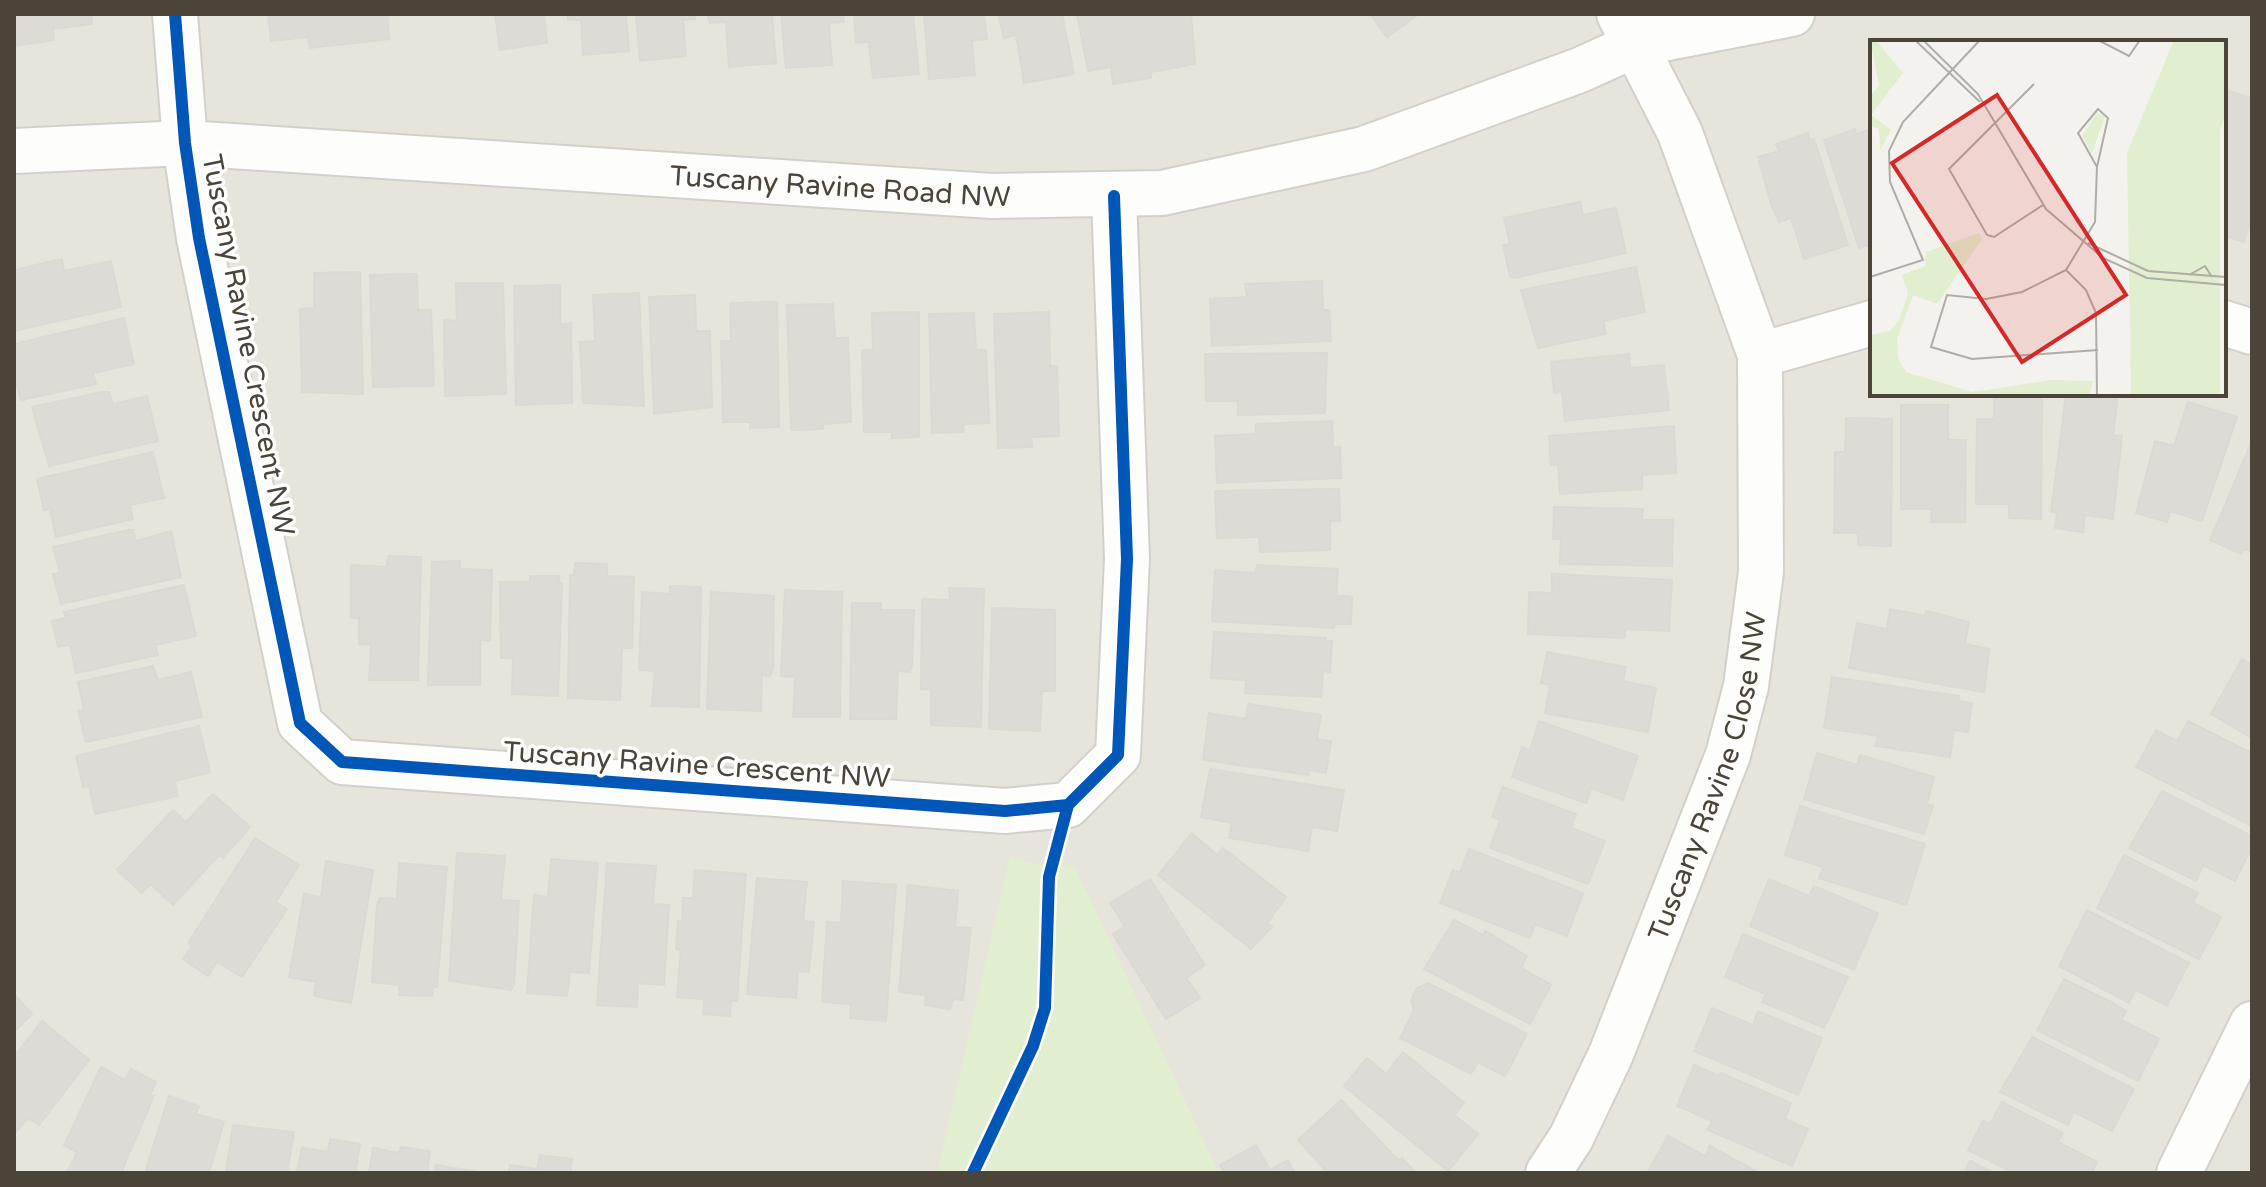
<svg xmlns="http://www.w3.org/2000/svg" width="2266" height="1187" font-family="'Varela Round',sans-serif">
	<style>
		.residential { fill: #e7e4dc; fill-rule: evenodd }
		.green { fill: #e1eecf }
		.building { fill: #dedbd6; stroke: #dcd9d4; stroke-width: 2 }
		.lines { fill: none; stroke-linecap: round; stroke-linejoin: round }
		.street-casing { stroke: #d2d0cb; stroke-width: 48 }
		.street { stroke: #fdfdfc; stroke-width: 44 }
		.cycleway-casing { stroke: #fff; stroke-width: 17 }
		.cycleway { stroke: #0057b8; stroke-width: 12 }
		.labels { text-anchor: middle; stroke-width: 7; stroke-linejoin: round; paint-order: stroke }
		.street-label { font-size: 28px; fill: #4b4439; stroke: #fff }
		.inset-road { fill: none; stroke: #b0aca6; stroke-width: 2 }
		.view { fill: #d62828; fill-opacity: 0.15; stroke: #d62828; stroke-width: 4 }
		.inset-edge { fill: none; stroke: #4b4439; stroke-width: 4 }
	</style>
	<rect width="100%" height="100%" fill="#f4f2ee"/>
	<path class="residential" d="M14,14H2252V1173H14ZM1872,42H2224V394H1872Z"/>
	<path class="green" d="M1010,856L1034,864L1074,865L1219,1173H937Z"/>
	<path class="building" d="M14,14H91L92,24L53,29L54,40L14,46Z
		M268,14H390L387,15L389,39L310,48L308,37L271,41Z
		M495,14H544L547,43L500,50Z
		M568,14H626L629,51L583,55L581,20H568Z
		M636,14H695V19L683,20L686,56L640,61Z
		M707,14H772L776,63L729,67L726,22L710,23Z
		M781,14H843L844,22L829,23L832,65L786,68Z
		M854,14H913L919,74L873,78L869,42L856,43Z
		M924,14H984L987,39L972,40L975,75L929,79Z
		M998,14H1062L1074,74L1024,83L1016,35L1004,38Z
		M1077,14H1191L1195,64L1151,72V78L1113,84L1111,67L1088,71Z
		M1370,14H1419L1387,37Z
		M2224,90L2252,98V215L2244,242L2224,236Z
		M1855,129L1856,134L1872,129V244L1859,248L1824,140Z
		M1808,133L1810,140L1814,139L1848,245L1804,259L1791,218L1779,222L1772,207L1758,157L1779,151L1776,144Z
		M1580,202L1583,215L1616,208L1626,253L1515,278L1510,276L1503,245L1510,244L1504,218Z
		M62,259L64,271L111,261L121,307L14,331V270Z
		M1636,267L1645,312L1603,321L1606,334L1538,348L1521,290Z
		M360,272L363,394L302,392L300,309L314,308V273Z
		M417,274L418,310H431L434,386L373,387L370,275Z
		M1322,281L1323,310H1329L1331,341L1212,346L1210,299L1247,297L1245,284Z
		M456,283H503L506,394L445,396L444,320L457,321Z
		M560,285V324L571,323L572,403L516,405L514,286Z
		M639,293L644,406L583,403L580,342L595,341L593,295Z
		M695,295L696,331H710L712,407L654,414L649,297Z
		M777,302L779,427L750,428V422H723L721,341H731L730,303Z
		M833,304L835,338H848L851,422L823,424V429L791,430L787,305Z
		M919,312V437L892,438V432H864L862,350H873L872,313Z
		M1049,312L1050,366H1057L1059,436L1031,437L1032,447L998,448L994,314Z
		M974,313L976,350H986L989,423L964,424L963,432L932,433L929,314Z
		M124,318L134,364L93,373L96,384L21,400L14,374V344Z
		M1327,353L1325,413L1238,415V401H1206L1205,354Z
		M1629,354L1630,368L1664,365L1669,410L1565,421L1562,392L1554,393L1551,362Z
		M102,392H109L113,404L147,396L158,441L49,466L32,407Z
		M1994,394H2042L2041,519L2009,518V504H1976L1977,419H1994Z
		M2066,394H2118L2113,435L2122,436L2113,519L2085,515L2083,532L2055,528L2057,513L2051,512Z
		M2188,402L2237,417L2202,521L2170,511L2167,522L2136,513L2155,441L2174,446Z
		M1901,405H1948V440H1966L1965,522H1931L1932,509H1901Z
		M1846,418L1892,419L1891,546L1858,545V533H1834L1835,452H1845Z
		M1332,421L1333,447H1340L1341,478L1217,483L1215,436L1256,434V424Z
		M1674,426L1676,473L1642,475V489L1560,494L1558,465H1551L1549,436Z
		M2252,441V552L2244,549L2241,554L2210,540Z
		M153,452L164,498L130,505L133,519L56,537L50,509L44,510L37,479Z
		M1339,489L1340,521H1330V550L1260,552L1259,537L1217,538L1215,491Z
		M1554,507L1643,509L1642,520H1673L1672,566L1560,564L1561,539H1553Z
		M128,530H133L136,541L171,531L181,577L61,604L53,574L60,573L53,547Z
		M389,556L421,557L418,680H369L371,645L359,644V618H351V565L386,567Z
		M460,561V569L492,570L490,641L480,640V685H428L432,562Z
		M575,563L607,564V576L634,577L632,648H622L620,700L568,698L570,575H574Z
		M1257,565L1338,569L1336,595L1352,597L1351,624H1335L1334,628L1212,621L1215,570L1256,573Z
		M1552,574L1672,580L1669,631L1625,629V638L1528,634L1529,592L1552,593Z
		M530,576H559V583H562L558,696L512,694L513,658H501L500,582H530Z
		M184,585L196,636L155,645L158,655L76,673L70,645L58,647L52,621L66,618L64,612Z
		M670,586L701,587L699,707L652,706L655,671L639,670L642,592L670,594Z
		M949,588L984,589L981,727L931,725V690L921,689L922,599L950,600Z
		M785,590L842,592L840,717H793L795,677L781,676Z
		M711,592L774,596L773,668L770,676L762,675L761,711L707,709Z
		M852,603H881V610H914L912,665L910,672L898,671L896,719H850Z
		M992,608L1055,610V691H1042L1040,731L989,729Z
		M1890,609L1925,616L1926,611L1969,622L1965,644L1989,649L1984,692L1849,668L1857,623L1887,629Z
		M1214,632L1326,638V641H1332L1330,672L1323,671L1321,697L1245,693L1246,680L1211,678Z
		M1547,652L1626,667L1623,681L1656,688L1648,732L1545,713L1550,685L1541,683Z
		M2242,659L2252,665V738L2211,714Z
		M153,666L158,680L191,672L202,717L86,742L78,711L84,710L78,682Z
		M1832,677L1959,696L1958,701L1972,703L1968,732L1954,730L1950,757L1876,746L1878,736L1824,728Z
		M1248,704L1321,715L1317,739L1331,741L1326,773L1309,770L1308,775L1203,760L1209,713L1246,719Z
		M1539,721L1638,756L1623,800L1591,788L1586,803L1512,777L1522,747L1530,750Z
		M2188,721L2252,753V826L2136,767L2156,730L2177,741Z
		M199,726L210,772L175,781L178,796L95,814L89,786L83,787L76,756Z
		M1817,753L1857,765L1860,755L1934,777L1927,804L1933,806L1924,834L1804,799Z
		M1210,769L1344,790L1337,831L1312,827L1308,851L1229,838L1232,823L1201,817Z
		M1503,787L1576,814L1571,828L1605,841L1588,884L1490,848L1500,820L1492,817Z
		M2162,791L2252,836V847L2235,881L2203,865L2196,881L2129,848Z
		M213,794L250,827L223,858L219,855L173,905L151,884L142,893L117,870L173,810L186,822Z
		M1800,806L1925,844L1906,905L1819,878L1823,867L1785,855Z
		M1192,833L1217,855L1223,848L1286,897L1267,923L1272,927L1251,949L1158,875Z
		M255,838L299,865L276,902L287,909L242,977L217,962L208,976L183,959L192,946L188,943Z
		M1469,849L1583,893L1567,936L1535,924L1530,938L1440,903L1453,870L1460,873Z
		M457,853L505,856L501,900L519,901L514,985L511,990L449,981Z
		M2124,855L2198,893L2193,903L2221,917L2199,959L2097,908Z
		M551,859L598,863L589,973L570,972L567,996L527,993L534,895L548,897Z
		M326,861L373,870L351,1003L314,996L316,982L289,977L304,894L321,897Z
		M399,863L447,867L437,987H433L432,996L399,995V985L372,982L377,905L380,898L397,899Z
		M607,863L656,866L653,904L669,905L664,985L638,983L637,1007L597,1005Z
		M695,870L746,874L737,1001H731L730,1016L703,1014L704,999L677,997L681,950L676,949L678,921L682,922L683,898H693Z
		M757,878L807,882L803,921L814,922L809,972L798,971L796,998L747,994Z
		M1150,879L1205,965L1186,978L1200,998L1166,1019L1113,934L1125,927L1110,903Z
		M1769,879L1809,896L1814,886L1878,913L1854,970L1750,926Z
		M843,881L896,885L886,1021L850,1018L851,1004L822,1002L827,922L841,923Z
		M908,885L958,891L955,927L971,928L963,1000L953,999L950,1009L925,1005L926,995L899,992Z
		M2087,910L2189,963L2167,1006L2136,990L2129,1003L2059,966Z
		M1454,920L1483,935L1485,931L1527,956L1521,968L1551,985L1530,1024L1424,969Z
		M1743,934L1848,977L1824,1028L1762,1002L1766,994L1725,977Z
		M2064,979L2111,1002L2126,1011L2121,1020L2159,1039L2138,1081L2037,1030Z
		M1428,983L1527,1034L1505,1076L1478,1062L1471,1074L1400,1038L1414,1010L1411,1000L1417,988Z
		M14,994L32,1014L14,1032Z
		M1712,1008L1753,1025L1758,1011L1822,1038L1798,1095L1694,1051Z
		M42,1021L89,1060L39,1125L28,1118L14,1134V1057Z
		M2032,1037L2134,1089L2112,1131L2074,1112L2068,1125L2000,1092Z
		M1403,1052L1464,1103L1454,1115L1478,1134L1448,1171L1344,1086L1367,1058L1386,1074Z
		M1694,1065L1719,1076L1721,1073L1791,1103L1785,1119L1808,1129L1792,1166L1708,1130L1712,1121L1677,1106Z
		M101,1067L125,1080L131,1069L156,1082L150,1095L154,1096L121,1173H67L77,1152L64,1145Z
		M169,1096L199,1106L196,1114L224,1122L209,1173H145Z
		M1341,1100L1399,1161L1402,1158L1416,1173H1328L1298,1140Z
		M2002,1102L2063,1133L2058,1142L2097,1162L2092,1173H2014L1968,1150L1983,1121L1990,1124Z
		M233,1125L294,1132L287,1173H226Z
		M1668,1136L1705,1156L1710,1146L1759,1173H1647Z
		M330,1139L360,1144L355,1173H297L302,1148L328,1152Z
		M1256,1145L1270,1170L1288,1160L1295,1173H1225L1220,1165Z
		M401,1147L430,1151L427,1173H369L373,1148L399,1153Z
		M540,1155L572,1159L570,1173H509L510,1165L537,1169Z
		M1970,1161L1994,1173H1964Z
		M436,1165L485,1173H435Z"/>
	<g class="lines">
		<defs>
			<g id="street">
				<path d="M175,14L185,143L199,238L300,723L342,762L1005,811L1068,805L1118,755L1127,559L1114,196"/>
				<path d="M1642,43L1792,14"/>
				<path id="s1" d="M14,151L185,143L992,196L1162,193L1364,149L1580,70L1635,45L1677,14"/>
				<path d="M2224,323L2252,332"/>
				<path d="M1760,355L1872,323"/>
				<path id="s2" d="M1548,1173L1571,1138L1611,1054L1728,755L1746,686L1761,572L1760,355L1680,133L1619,14"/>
				<path d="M2179,1173L2252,1024"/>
			</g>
		</defs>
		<use href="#street" class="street-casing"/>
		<use href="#street" class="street"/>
		<defs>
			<path id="cycleway" d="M175,14L185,143L199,238L300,723L342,762L1005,811L1068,805L1118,755L1127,559L1114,196
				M973,1173L1033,1046L1045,1008L1049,877L1068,805"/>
		</defs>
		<use href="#cycleway" class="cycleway-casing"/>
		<use href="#cycleway" class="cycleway"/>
	</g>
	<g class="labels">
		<g class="street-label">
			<text dy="10" stroke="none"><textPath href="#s1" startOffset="828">Tuscany Ravine Road NW</textPath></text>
			<text transform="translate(249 345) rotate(79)" y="10">Tuscany Ravine Crescent NW</text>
			<text transform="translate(697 764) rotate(4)" y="10">Tuscany Ravine Crescent NW</text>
			<text dy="10" stroke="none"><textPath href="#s2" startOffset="430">Tuscany Ravine Close NW</textPath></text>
		</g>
	</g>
	<g transform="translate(1870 40)">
		<rect width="356" height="356" fill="#f4f2ee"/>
		<path d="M0,0H6L33,33L1,75L21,90L10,111L9,89L0,85V57L9,45ZM304,0H356V75L350,89V356H261L257,113ZM227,73L235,76L222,113L212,96ZM109,193L112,199L67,264L43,255L27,299L28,318L36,332L102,352L183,340L223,341L219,356H0V295L20,291L29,280L38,253L32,235L55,226L56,212Z" fill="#e1eecf"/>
		<path class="inset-road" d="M45,0L110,62M53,0L108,54L176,169L233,218L277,238L356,245M228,0L259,16L270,0M164,44L79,129L117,195L124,197L173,165M228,69L238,78L227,127L208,93ZM227,127L225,182L196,230L152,252L116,259L77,255L61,307L102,319L228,310M218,203L278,231L356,237M196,230L216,250L226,273L227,356M319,235L335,226L342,237M0,237L53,220L20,142L19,111L33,82L110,0"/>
		<path class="view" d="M127,55L256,255L152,322L22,123Z"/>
		<rect width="356" height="356" class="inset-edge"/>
	</g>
	<rect width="2266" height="1187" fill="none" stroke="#4b4439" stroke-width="32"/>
</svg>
